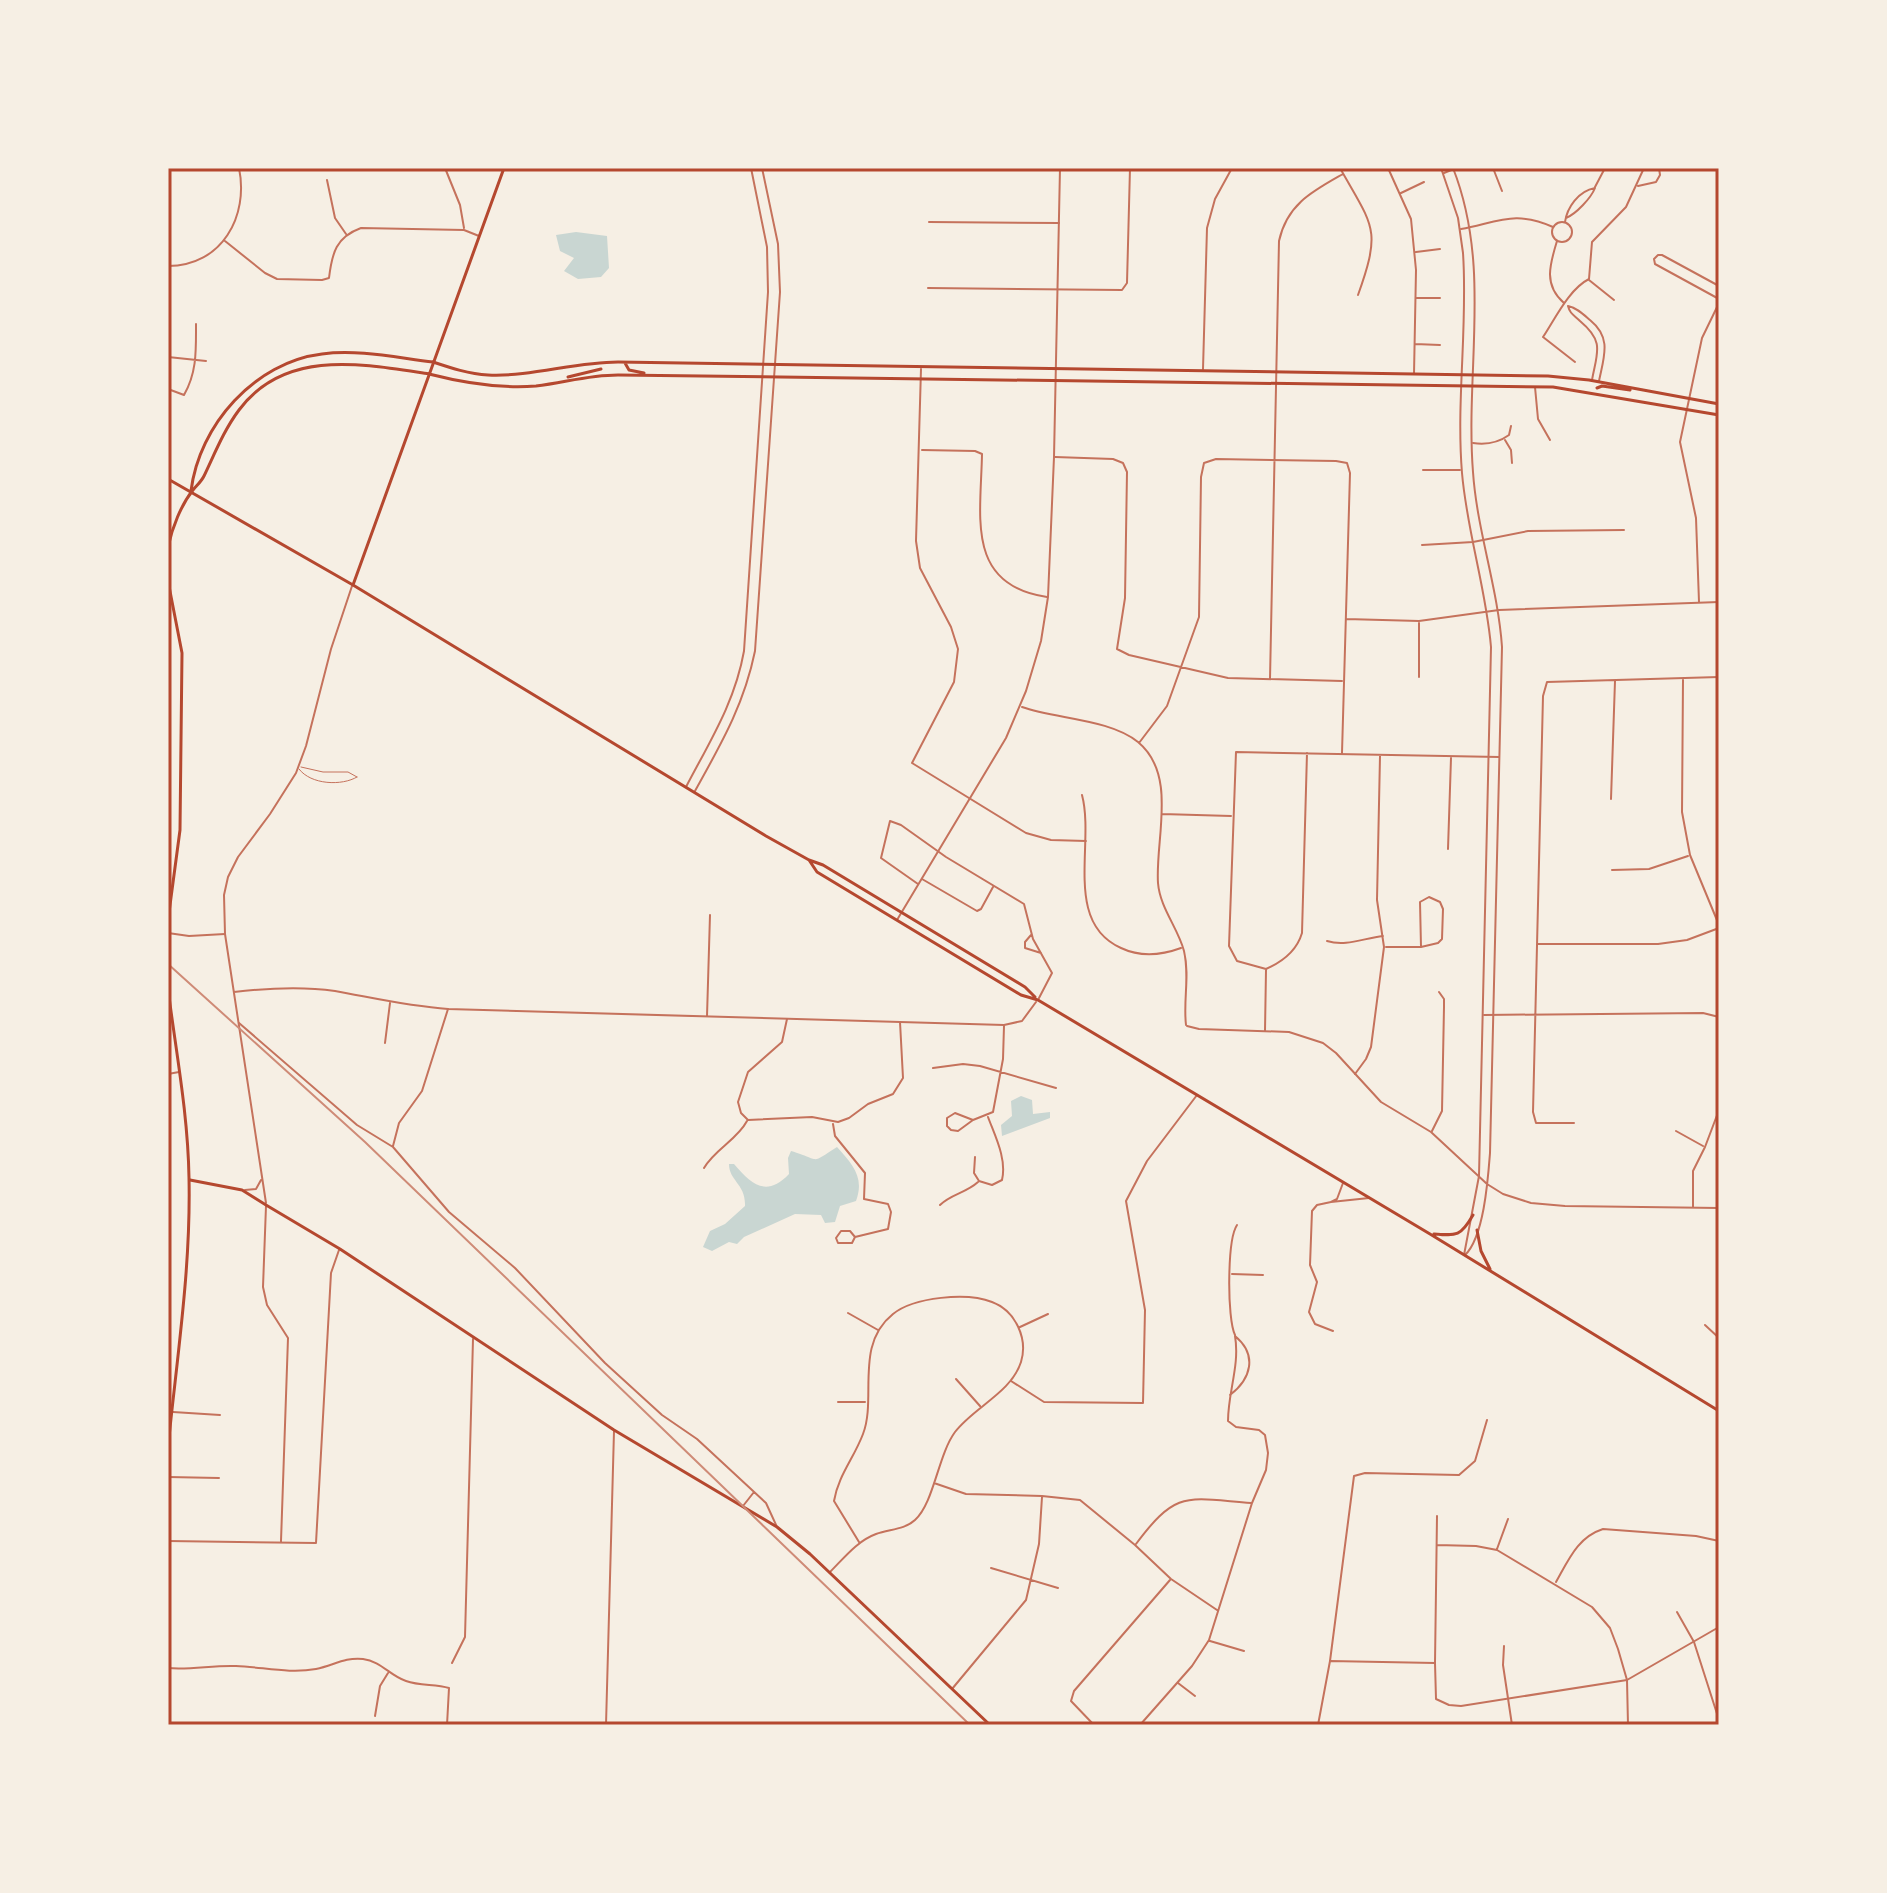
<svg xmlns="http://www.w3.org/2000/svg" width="1887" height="1893" font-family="Barlow,sans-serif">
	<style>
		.water { fill: #c9d6d2 }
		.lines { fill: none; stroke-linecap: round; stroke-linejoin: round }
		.service { stroke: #c5725c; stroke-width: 1 }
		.minor { stroke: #c5725c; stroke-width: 2 }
		.tertiary { stroke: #c5725c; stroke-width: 2 }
		.secondary { stroke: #b5482f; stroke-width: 3 }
		.primary { stroke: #b5482f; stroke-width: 3 }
		.rail { stroke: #cf8b77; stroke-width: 2 }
		.neatline { fill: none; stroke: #b5482f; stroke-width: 3 }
	</style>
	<rect width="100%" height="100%" fill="#f6efe4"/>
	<path class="water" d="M576,232L607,236L609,268L601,277L578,279L564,271L574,258L560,251L556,235Z
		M1021,1096L1032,1100L1033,1114L1050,1112V1118L1002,1136L1001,1125L1012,1116L1011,1101Z
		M837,1147C852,1164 865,1177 856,1201L840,1206L835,1222L825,1223L821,1215L795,1214L744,1237L737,1244L729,1242L712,1251L703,1247L710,1231L725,1224L745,1206C746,1184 729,1181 729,1164H734C751,1184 766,1198 789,1174L788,1158L791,1151C822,1160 809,1165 837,1147Z"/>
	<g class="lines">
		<path class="service" d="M301,767L323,772H348L357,777
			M299,769C311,785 342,786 357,777"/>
		<path class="minor" d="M445,168L460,205L464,228
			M1340,168C1373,227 1382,228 1358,295
			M1388,168L1411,219L1416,270L1414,374
			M1493,168L1502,191
			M1444,173L1456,168
			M327,180L335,218L346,234
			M1638,186L1656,182L1660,175L1659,168
			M1595,187L1605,168
			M1401,193L1424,182
			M1552 232a10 10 0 1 1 20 0a10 10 0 1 1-20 0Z
			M929,222L1059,223
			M1565,222C1567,208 1578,191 1595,188C1591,198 1576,214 1566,218
			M1461,229C1498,222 1516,210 1553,227
			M225,241L265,273L277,279L322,280L329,278C332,253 336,237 361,228L464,230L479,236
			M1557,241C1550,264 1543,285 1564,303
			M1416,252L1440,249
			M168,266C222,266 249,216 239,168
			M1589,280L1614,300
			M1719,286L1662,255H1658L1654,259L1655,264L1719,299
			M928,288L1122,290L1127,283L1130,168
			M1417,298H1440
			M1415,344L1440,345
			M168,357L206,361
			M1575,362L1543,337C1555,319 1569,289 1589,279L1592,242L1626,207L1644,168
			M921,369L916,541L920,568L951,627L958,649L954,682L912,763L1026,833L1051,840L1086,841
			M1203,369L1207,228L1215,199L1232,168
			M1592,380C1597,352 1605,342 1580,321C1574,315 1570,314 1568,306C1577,308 1583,314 1590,320C1612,338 1604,356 1599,381
			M1535,387L1538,419L1550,440
			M168,389L184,395C197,372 196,351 196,324
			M168,436L170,437
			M1505,440L1511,450L1512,463
			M1473,443C1487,445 1498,443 1509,435L1511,426
			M922,450L975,451L982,454C981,516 965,585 1047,597
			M1055,457L1113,459L1123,463L1127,472L1125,598L1117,649L1129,655L1228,678L1342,681
			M1423,470H1460
			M1422,545L1473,542L1528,531L1624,530
			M1699,602L1696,518L1680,442L1702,338L1719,303
			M1346,619L1419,621L1499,610L1719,602
			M1419,677V623
			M1270,679L1279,241C1287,204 1313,191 1343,174
			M1683,679L1682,812L1690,855L1719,925
			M1022,707C1056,719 1110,719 1138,742C1178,775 1155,839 1158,883C1160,908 1178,928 1184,951C1190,976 1183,1000 1186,1025
			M1139,743L1167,706L1199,617L1201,477L1204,463L1216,459L1336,461L1347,463L1350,473L1342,753
			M1082,795C1095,844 1063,922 1121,948C1140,957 1162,955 1181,948
			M1611,799L1615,681
			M1162,814L1231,816
			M1448,849L1451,758
			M1612,870L1649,869L1688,856
			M922,879L977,911L981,909L993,887
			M918,884L881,858L890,821L901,825L946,857L1024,904L1033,939L1052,973L1039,998
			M168,933L189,936L225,934
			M1031,935L1025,942V948L1041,953
			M1327,941C1346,947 1364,938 1383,936
			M1537,944H1658L1687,940L1719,928
			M1386,947H1421L1438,943L1442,939L1443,909L1440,902L1429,897L1420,902L1421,947
			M1266,969L1237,961L1229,946L1236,752L1499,757
			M1266,969C1282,962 1297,950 1302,933L1307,753
			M1484,1015L1703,1013L1719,1017
			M707,1016L710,915
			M787,1019L782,1042L748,1072L738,1102L741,1113L748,1120L812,1117L838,1122L849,1118L868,1104L893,1094L903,1078L900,1022
			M239,1023L357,1125L393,1147L449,1212L515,1268L605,1363L662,1415L697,1439L766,1503L777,1527
			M1265,1031L1266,970
			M385,1043L390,1003
			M933,1068L963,1064L980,1066L1056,1088
			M168,1074L179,1072
			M1355,1074L1366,1059L1371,1047L1384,947L1377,900L1380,756
			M973,1120L958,1131L951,1130L947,1126V1118L955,1113L973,1120L993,1112L1003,1059L1004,1026
			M1574,1123H1536L1533,1112L1543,696L1547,682L1719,677
			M833,1124L835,1136L865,1173L864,1199L888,1204L891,1212L888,1229L855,1237L850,1231H841L836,1238L838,1243H852L855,1237
			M1432,1131L1442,1111L1444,1007V999L1439,992
			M1676,1131L1703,1146
			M393,1146L399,1123L422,1091L448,1009
			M975,1157L974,1173L979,1181L992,1185L1002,1180C1007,1159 995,1136 988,1117
			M704,1168C715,1149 737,1140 747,1121
			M1343,1183L1337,1199L1331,1202L1369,1198
			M1331,1202L1317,1205L1312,1211L1310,1265L1317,1282L1309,1312L1315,1324L1333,1331
			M940,1205C951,1194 966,1193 978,1182
			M266,1206L263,1287L267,1305L288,1338L281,1541
			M1693,1207V1171L1705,1147L1719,1110
			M1232,1274L1263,1275
			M848,1313L878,1330
			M1705,1325L1719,1338
			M1020,1327L1048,1314
			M1235,1335C1227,1319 1227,1240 1237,1225
			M956,1379L980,1406
			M1011,1381L1044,1402L1143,1403L1145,1310L1126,1201L1147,1161L1197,1095
			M838,1402H865
			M173,1412L220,1415
			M168,1477L219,1478
			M934,1483L966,1494L1042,1496L1080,1500L1135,1545L1171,1579L1217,1610
			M743,1506L754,1492
			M168,1541L316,1543L331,1273L339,1250
			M1136,1544C1177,1489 1187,1498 1251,1503
			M1437,1545L1476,1546L1497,1550L1592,1607L1610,1628L1618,1649L1627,1680L1628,1725
			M1497,1549L1508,1519
			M991,1568L1058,1588
			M830,1572C844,1558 857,1541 876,1534C889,1529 904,1530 915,1520C934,1503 938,1455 955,1432C974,1407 1011,1393 1021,1362C1028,1339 1016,1311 992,1302C967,1292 914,1297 893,1314C854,1345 877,1398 863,1434C854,1458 838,1476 834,1501L859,1542
			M1556,1582C1569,1559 1578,1537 1603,1529L1696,1536L1719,1541
			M1677,1612L1694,1642L1719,1720
			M1210,1641L1244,1651
			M1504,1646L1503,1665L1512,1725
			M1330,1661L1354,1476L1365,1473L1459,1475L1475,1461L1487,1420
			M452,1663L465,1637L473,1339
			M1435,1663L1437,1516
			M168,1668C191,1670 213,1665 236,1666C263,1667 289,1674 316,1669C333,1666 344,1657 363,1659C381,1661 390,1676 406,1681C420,1686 435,1684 449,1688L447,1725
			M1178,1683L1195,1696
			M952,1689L1026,1600L1039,1544L1042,1497
			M375,1716L380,1686L388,1673
			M606,1725L614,1431
			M1094,1725L1071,1701L1074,1691L1170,1580
			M1140,1725L1192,1666L1209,1640L1252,1503L1266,1470L1268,1453L1265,1435L1259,1430L1236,1427L1228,1421C1228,1392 1240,1365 1235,1336C1258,1355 1251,1379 1230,1395"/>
		<path class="tertiary" d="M1441,168L1458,218L1463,253C1468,326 1456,400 1462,473C1467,532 1486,588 1491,647L1479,1176L1464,1255
			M1453,168C1492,267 1465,370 1473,472C1477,531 1498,588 1502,647L1490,1153C1488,1179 1484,1237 1465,1255
			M686,787C710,741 735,702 744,651L768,292L767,247L751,168
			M695,791C721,744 744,705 755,651L780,292L778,244L762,168
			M897,920L1006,738L1026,691L1041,641L1048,597L1054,457L1060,168
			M234,992C268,988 301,986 335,991C374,998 407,1006 448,1009L1004,1025L1022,1021L1036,1002
			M1187,1026L1199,1029L1289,1032L1323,1043L1336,1053L1381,1102L1431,1132L1487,1184L1503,1194L1531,1203L1565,1206L1719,1208
			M245,1190L256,1189L261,1180
			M266,1203L225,934L224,895L228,877L238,857L270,814L296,773L306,746L331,649L352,586
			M1318,1725L1330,1661L1435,1663L1436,1699L1449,1705L1461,1706L1627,1680L1719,1627"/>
		<path class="secondary" d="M433,362C451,368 469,374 488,375C532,377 574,362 618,362L1548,376L1589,380L1719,404
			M625,363L629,370L644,373
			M429,374C464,383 499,389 536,386C564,383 587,375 618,375L1553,387L1719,415
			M568,377L601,369
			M1597,388L1602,386L1630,390
			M190,1180L242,1190L266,1205L340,1249L614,1430L777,1527L810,1554L990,1725"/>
		<path class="primary" d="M168,479L353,585L766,836L809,860L823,865L1025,987L1035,997
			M191,491C199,425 255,362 322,354C358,349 398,358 433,362
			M168,547C172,528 181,505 193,490C197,485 201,482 204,476C215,453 224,430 239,410C285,348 363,364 429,374
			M168,581L182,653L180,830L168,920
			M353,585L504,168
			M809,860L817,872L1021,995L1038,1000L1430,1234L1719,1411
			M168,989C176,1052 188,1114 189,1178C191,1268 177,1357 168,1447
			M1477,1230L1481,1251L1490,1269
			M1434,1234C1457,1236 1461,1236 1473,1215"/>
		<path class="rail" d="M168,964L365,1142L970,1725"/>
	</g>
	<rect width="1887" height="1893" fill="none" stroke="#f6efe4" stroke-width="340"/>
	<rect x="170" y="170" width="1547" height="1553" class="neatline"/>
</svg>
